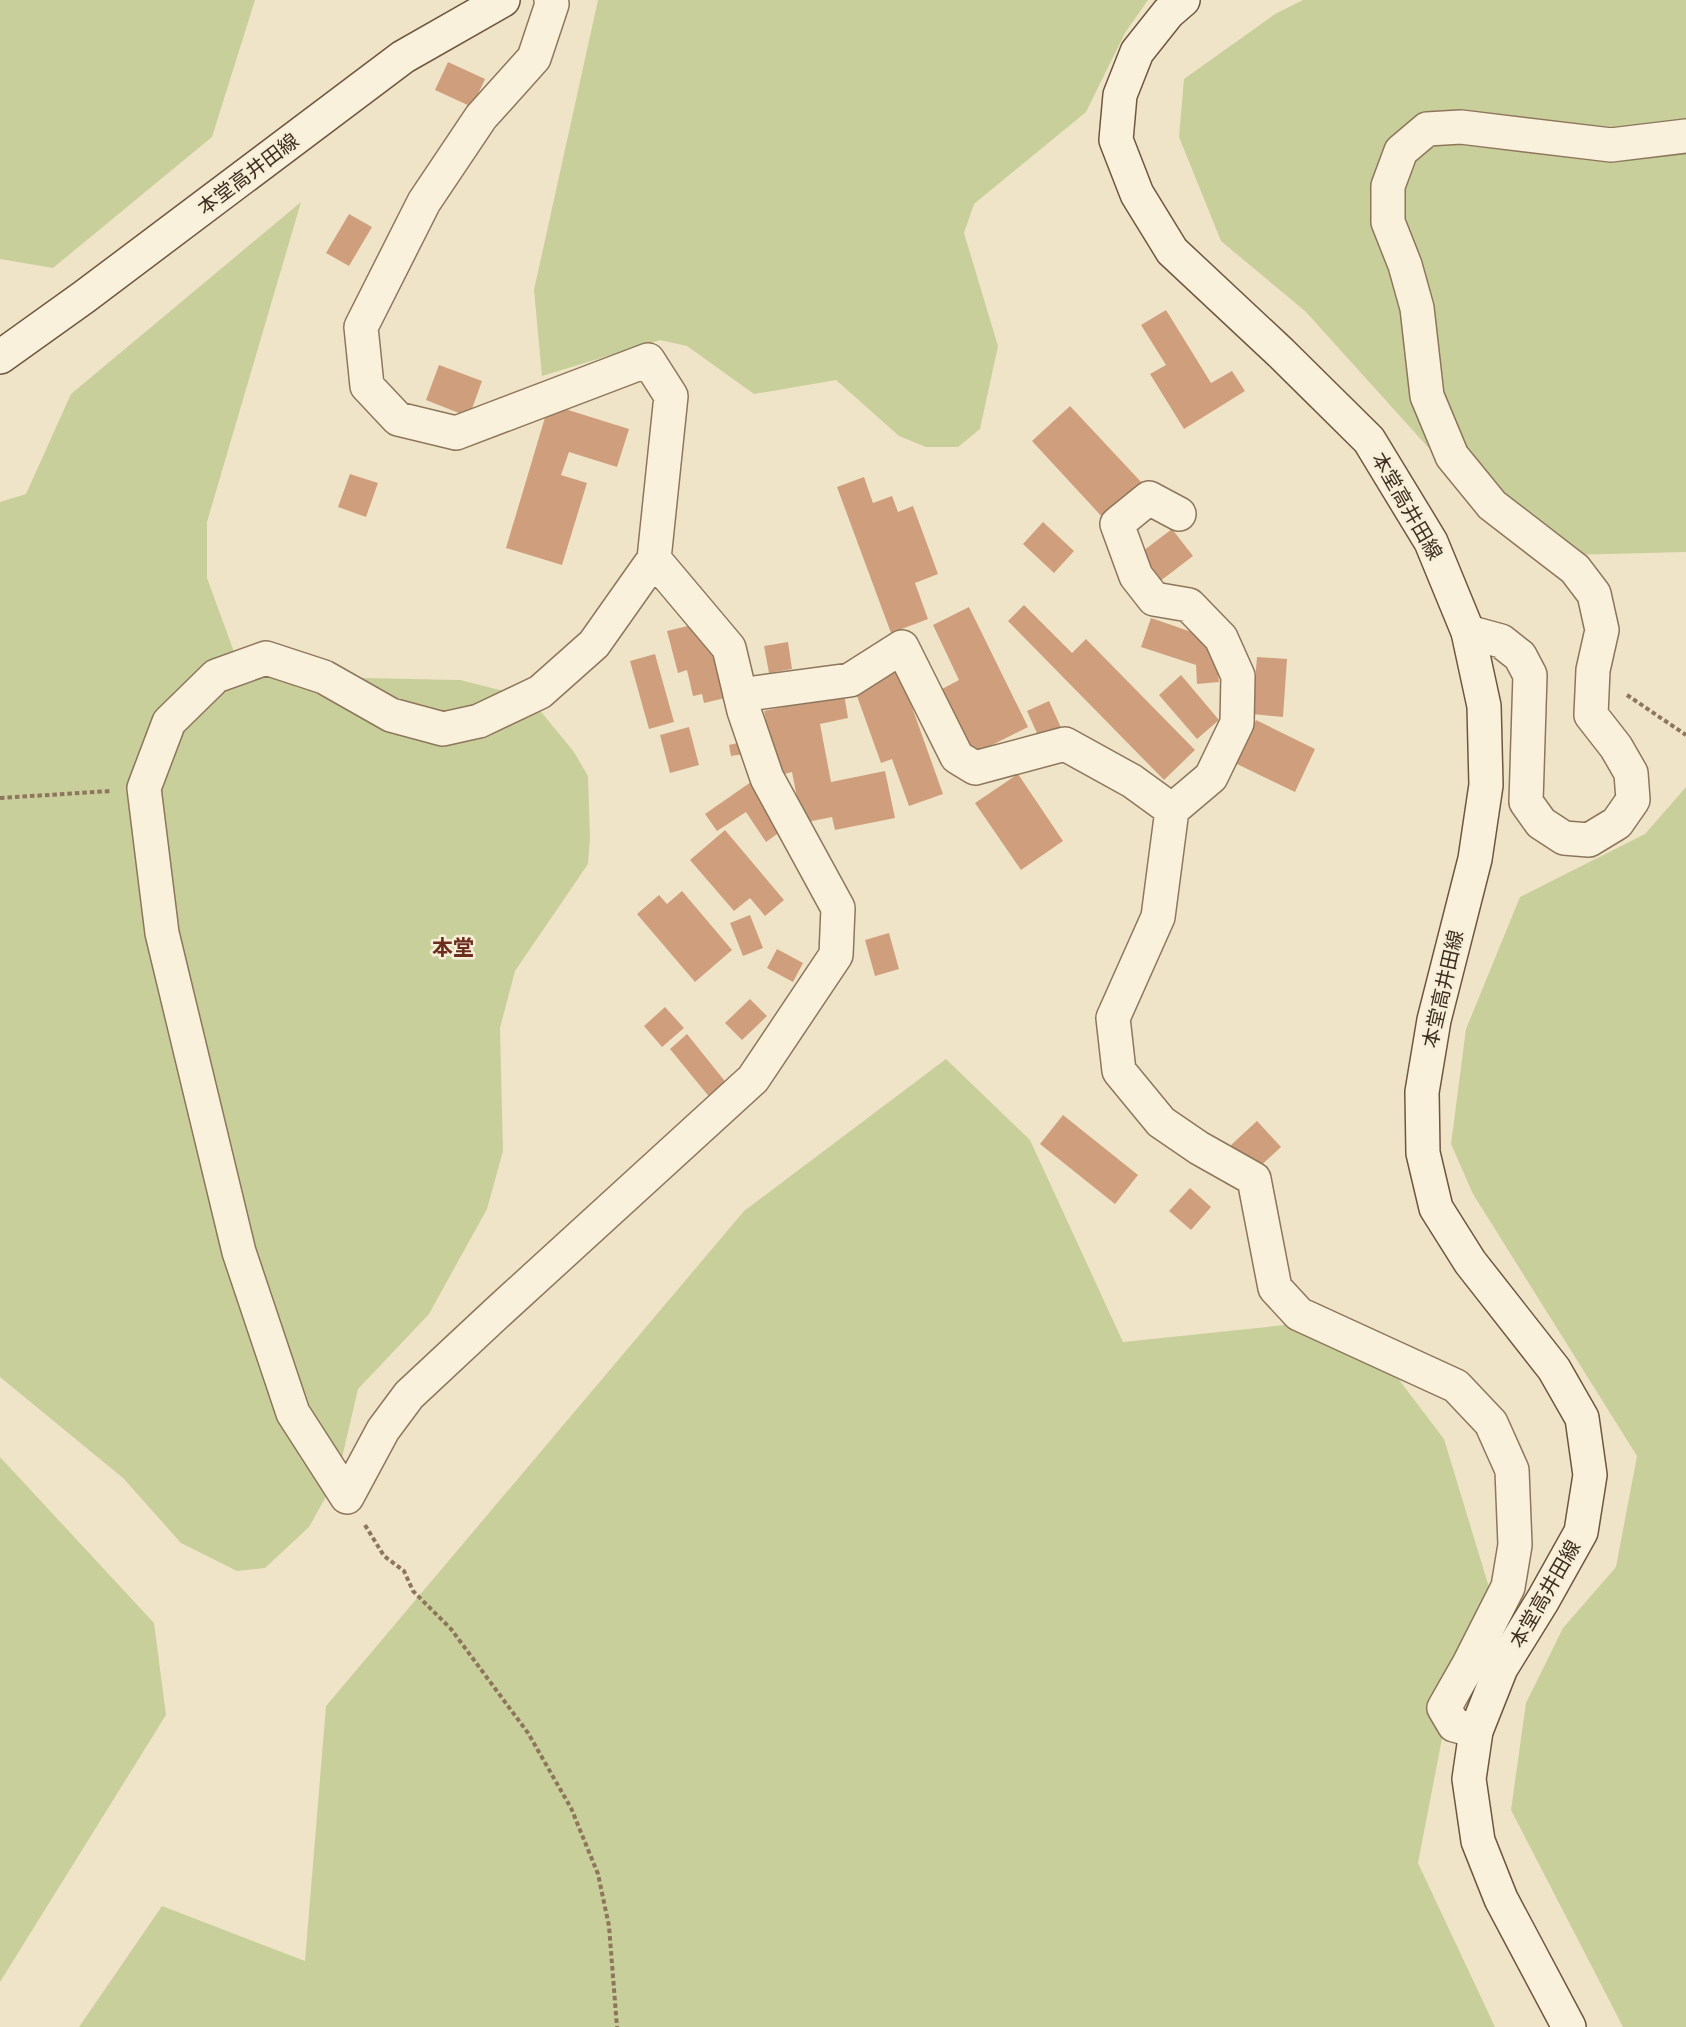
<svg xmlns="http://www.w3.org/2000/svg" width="1686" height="2027" font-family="'Noto Serif','Noto Sans JP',serif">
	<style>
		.green { fill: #c9cf9b }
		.building { fill: #cf9f7d }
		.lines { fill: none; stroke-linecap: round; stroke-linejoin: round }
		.street-casing { stroke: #8d765c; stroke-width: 36 }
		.secondary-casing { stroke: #6f573f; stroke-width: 36 }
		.path { stroke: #8d765c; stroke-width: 4; stroke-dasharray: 4.5 3; stroke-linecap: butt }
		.street { stroke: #faf1dc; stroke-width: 33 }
		.secondary { stroke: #faf1dc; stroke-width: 33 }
		.labels { text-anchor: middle; stroke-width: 5; stroke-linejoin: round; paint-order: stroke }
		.street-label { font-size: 20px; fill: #3d2e20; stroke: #f7eed8 }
		.neighbourhood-label { font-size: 21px; font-weight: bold; fill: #6b2e1e; stroke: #f7eed8 }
	</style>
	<rect width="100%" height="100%" fill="#f0e4c8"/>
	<path class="green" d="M0,0H255L212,137L53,268L0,259Z
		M598,0H1148L1125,33L1086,112L974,204L964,233L998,346L980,429L958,447H926L899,436L836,380L754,394L687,346L660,340L542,376L534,290Z
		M1303,0H1686V552L1568,555L1491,517L1306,312L1221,241L1179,137L1184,79L1275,14Z
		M301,202L207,522V578L237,660L314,677L460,680L516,694L538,708L574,752L588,776L590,837L588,864L515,971L500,1028L503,1151L487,1209L429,1314L358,1389L338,1475L309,1527L265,1568L237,1571L181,1543L123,1478L0,1377V502L26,494L71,394Z
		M1686,787V2027H1623L1511,1810L1526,1703L1563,1628L1616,1567L1637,1456L1473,1194L1451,1144L1466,1029L1520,897L1645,834Z
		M946,1059L1030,1140L1123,1342L1352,1318L1444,1439L1495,1607L1451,1692L1418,1863L1495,2027H79L162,1906L305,1961L326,1706L744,1211Z
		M0,1457L154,1623L166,1715L0,1982Z"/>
	<path class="building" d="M448,62L485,79L472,107L435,90Z
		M349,214L372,227L349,266L326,253Z
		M1166,310L1211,383L1232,371L1245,391L1184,429L1150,374L1166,365L1141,325Z
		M439,365L482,381L469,417L426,400Z
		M549,404L629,429L617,467L569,452L561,475L587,483L562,565L506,548Z
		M1070,406L1142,483L1104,519L1032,441Z
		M350,474L378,483L366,517L338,507Z
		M864,477L873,503L892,496L898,512L913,506L938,574L915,583L928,619L891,633L837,487Z
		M1043,522L1074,551L1054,573L1023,544Z
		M1172,529L1193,556L1159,582L1139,554Z
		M1024,605L1072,653L1086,639L1195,750L1164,780L1008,621Z
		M969,607L1028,727L974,754L942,689L959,680L933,625Z
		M1151,618L1215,640L1219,682L1197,684L1196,665L1141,647Z
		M696,624L700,641L714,637L729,697L704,703L702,694L693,696L687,670L678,673L667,631Z
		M788,642L792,669L769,673L764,646Z
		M655,654L674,722L649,729L630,661Z
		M1257,657L1287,659L1283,717L1252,714Z
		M898,668L943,794L909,806L892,759L881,763L853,685Z
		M1181,675L1219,720L1197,739L1159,695Z
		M844,694L848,718L820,724L831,782L885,771L895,818L835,830L832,817L802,823L792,772L777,776L764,711Z
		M1049,701L1063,732L1041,742L1027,711Z
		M1256,720L1315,749L1295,792L1235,763Z
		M689,727L699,765L670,773L660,735Z
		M742,742L744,754L731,756L729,745Z
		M1018,774L1063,841L1021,870L975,803Z
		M751,782L784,829L766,842L746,812L717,831L705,814Z
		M725,830L784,900L765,916L750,898L734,911L690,860Z
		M682,891L732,950L695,982L637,914L659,895L667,904Z
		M750,915L763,948L743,956L730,923Z
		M889,933L899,969L875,976L865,940Z
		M777,949L803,963L793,982L767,968Z
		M750,999L767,1016L742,1040L725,1023Z
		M665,1007L684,1028L662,1047L644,1026Z
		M687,1034L728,1085L711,1099L670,1049Z
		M1063,1115L1138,1175L1115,1204L1040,1144Z
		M1257,1121L1281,1147L1255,1171L1231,1145Z
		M1190,1188L1211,1207L1191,1230L1169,1211Z"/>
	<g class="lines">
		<defs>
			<path id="street" d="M551,0L552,4L534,58L481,117L424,202L361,327L367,386L398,419L456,433L648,360L671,396L654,559L594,644L540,692L479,721L443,729L391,715L324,677L266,658L216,676L169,722L144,788L162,933L239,1252L293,1413L347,1497L383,1430L409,1395L499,1311L753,1079L836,955L838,908L767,778L744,711L729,648L654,559
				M1179,514L1149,498L1117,524L1136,576L1154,599L1189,605L1221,638L1238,676L1237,723L1211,777L1172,810L1158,917L1113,1018L1119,1071L1161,1122L1199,1148L1254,1179L1275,1288L1299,1314L1456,1386L1491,1423L1512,1470L1515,1545L1508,1587L1469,1664L1444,1708L1454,1725L1476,1731
				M1468,632L1501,641L1520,656L1530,675L1526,802L1541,823L1564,838L1589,840L1617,823L1633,800L1631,773L1616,747L1591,715L1593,670L1602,630L1594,594L1575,569L1492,505L1452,456L1427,396L1417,308L1405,265L1388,222V186L1401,151L1427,129L1461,127L1611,145L1686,136
				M740,695L850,680L902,647L957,757L975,768L1065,744L1132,781L1172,810"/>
			<path id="secondary" d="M1183,0L1168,13L1137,52L1120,95L1116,140L1137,194L1172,251L1281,353L1369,440L1431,542L1468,632L1484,706L1486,785L1475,859L1434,1020L1422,1092L1423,1153L1436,1208L1470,1262L1554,1369L1582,1418L1590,1475L1581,1532L1543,1600L1501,1668L1476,1731L1469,1779L1478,1841L1501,1899L1569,2027
				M0,357L84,297L403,57L503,0"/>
		</defs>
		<use href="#street" class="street-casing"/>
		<use href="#secondary" class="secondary-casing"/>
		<path class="path" d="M1627,695L1686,735
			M0,798L111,791
			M365,1525L384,1556L404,1571L413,1591L451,1629L528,1733L571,1808L598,1874L609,1926L617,2027"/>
		<use href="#street" class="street"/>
		<use href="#secondary" class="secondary"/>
	</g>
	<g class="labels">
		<g class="street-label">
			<text transform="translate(248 174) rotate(-37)" y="7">本堂高井田線</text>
			<text transform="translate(1407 506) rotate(60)" y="7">本堂高井田線</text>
			<text transform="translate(1443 989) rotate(-77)" y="7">本堂高井田線</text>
			<text transform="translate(1545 1594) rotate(-60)" y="7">本堂高井田線</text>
		</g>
		<g class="neighbourhood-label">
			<text x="453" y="955">本堂</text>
		</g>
	</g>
</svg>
